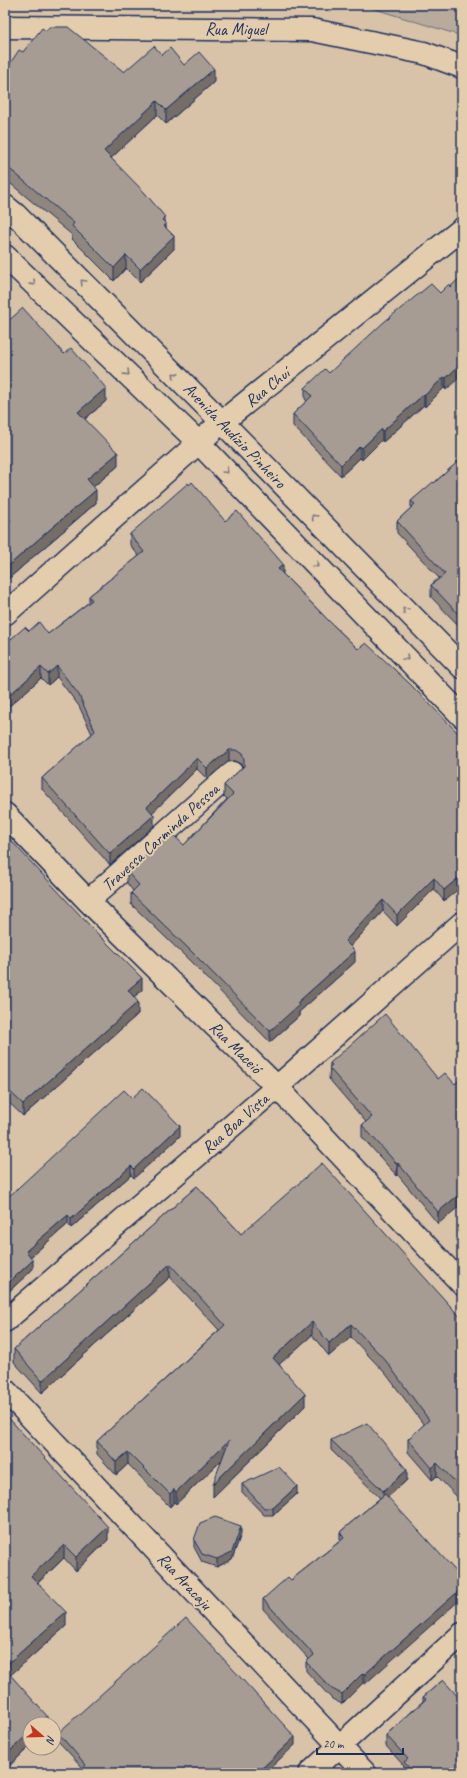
<svg xmlns="http://www.w3.org/2000/svg" width="467" height="1778" font-family="Caveat,sans-serif">
	<style>
		.green { fill: #b9ab9c; stroke: #6a6d7d }
		.lines { fill: none; stroke-linecap: round; stroke-linejoin: round }
		.minor-casing { stroke: #1b2f5e; stroke-width: 25 }
		.secondary-casing { stroke: #1b2f5e; stroke-width: 25 }
		.minor { stroke: #e4cdad; stroke-width: 22 }
		.secondary { stroke: #e4cdad; stroke-width: 22 }
		.wall { fill: #8f867f; stroke: #1b2f5e }
		.shaded-wall { fill: #746d68; stroke: #1b2f5e }
		.building { fill: #a69c94; stroke: #1b2f5e }
		.oneway { stroke: #757682 }
		.labels { text-anchor: middle; stroke-width: 4; stroke-linejoin: round; paint-order: stroke }
		.street-label { font-size: 17px; fill: #1b2f5e; stroke: #e4cdad }
	</style>
	<rect width="100%" height="100%" fill="#d8c3a8"/>
	<filter id="ink" filterUnits="userSpaceOnUse"><feTurbulence type="fractalNoise" baseFrequency=".025" numOctaves="2"/><feDisplacementMap in="SourceGraphic" scale="8" xChannelSelector="R" yChannelSelector="G"/><feConvolveMatrix kernelMatrix="1 2 1 2 8 2 1 2 1" color-interpolation-filters="sRGB"/></filter>
	<g filter="url(#ink)">
		<path class="green" d="M362,5H462V36Z"/>
		<g class="lines">
			<defs>
				<path id="minor" d="M5,206L16,215L222,422L462,667
					M5,256L199,443L462,716
					M5,614L222,422L462,229
					M5,814L88,901L277,1087L462,1284
					M88,901L232,773
					M5,1321L277,1087L462,923
					M5,1390L365,1773
					M310,1773L462,1634"/>
				<path id="secondary" d="M5,27L312,30L424,53L462,67"/>
			</defs>
			<use href="#minor" class="minor-casing"/>
			<use href="#secondary" class="secondary-casing"/>
			<use href="#minor" class="minor"/>
			<use href="#secondary" class="secondary"/>
		</g>
		<path class="wall" d="M46,31L124,72L162,55L184,65L214,82L166,124L157,115L111,158L165,222L166,228L174,249L140,282L126,268L114,281L72,239V235L5,179V71L23,52Z
			M449,284L446,390L444,388L425,407L424,405L383,442L382,440L362,460L360,458L341,476L293,426V414L307,401L305,399V388L329,373L440,293Z
			M5,324L106,401L85,419L118,466L93,487L96,503L33,557L5,582Z
			M462,458V629L431,597V585L439,578L397,533V521L411,508V501L434,483Z
			M225,521L283,574L329,621L358,649L462,737L444,901L434,889L397,926L383,911L350,946L355,962L299,1012V1016L270,1042L190,961L131,904V893L133,891L127,883V872L184,845L227,799L224,796V785L243,767L242,765L236,761H229L207,779L197,769L152,813L154,826L110,865L42,789V778L92,734L79,706L57,677L48,685L41,678L8,707L9,719L5,722V644L29,631L48,634L89,602V596L139,556L130,545V534Z
			M5,834L142,990L134,997L138,1014L23,1116L5,1099Z
			M462,977V990L461,989V978Z
			M330,1063L438,1079V1224L398,1175L397,1176L362,1137V1125L366,1122L329,1079Z
			M132,1098L180,1136L134,1178L131,1175L71,1228L68,1224L30,1257L33,1269L5,1295V1200Z
			M197,1186L241,1234L462,1319V1502L437,1476L432,1480L408,1452V1439L424,1425L386,1374L351,1337L329,1356L312,1335L279,1364L305,1406L213,1497L222,1460L176,1504L174,1502L170,1507L128,1464L116,1475L97,1454V1441L219,1330L170,1277L42,1393L14,1362V1349Z
			M5,1414L108,1540L76,1571L64,1558L38,1583L66,1626L10,1675L47,1724H30V1746L5,1770Z
			M331,1440L407,1480L388,1497L365,1684L363,1683L342,1704L332,1699L306,1671V1662L309,1659L263,1609V1599L291,1580L340,1541V1532L380,1498L331,1450Z
			M242,1484L297,1494L273,1515H264L242,1492Z
			M241,1534L232,1559L217,1567L202,1562L194,1547V1540Z
			M443,1680L462,1773H404V1766L386,1746V1735L423,1701V1697Z
			M58,1733L295,1745L83,1768L58,1741Z"/>
		<path class="shaded-wall" d="M214,69V82L166,124V110Z
			M157,101V115L104,165V151Z
			M165,217V225L166,223V237L162,220Z
			M174,236V249L140,282V269Z
			M126,255V268L114,281V268Z
			M462,363V375L446,390V378Z
			M444,377V388L425,407V395Z
			M106,388V401L78,425V412Z
			M424,394V405L383,442V431Z
			M382,429V440L362,460V448Z
			M360,446V458L341,476V465Z
			M118,453V466L87,492V479Z
			M96,490V503L33,557L5,582V569L33,544Z
			M283,564V575L278,569Z
			M57,666V677L48,685V674Z
			M41,667V678L5,710V699Z
			M9,708V719L5,722V711Z
			M229,750V761L207,779V768Z
			M197,758V769L147,818V807Z
			M154,815V826L110,865V854Z
			M462,875V886L444,901V890Z
			M434,878V889L397,926V915Z
			M383,900V911L345,952V941Z
			M355,951V962L299,1012V1016L270,1042V1031L297,1003Z
			M142,978V990L128,1002V990Z
			M138,1002V1014L23,1116V1104Z
			M180,1126V1136L134,1178V1169Z
			M398,1163V1175L397,1176V1164Z
			M131,1166V1175L71,1228V1219Z
			M462,1192V1204L438,1224V1212Z
			M68,1215V1224L26,1261V1251Z
			M33,1260V1269L5,1295V1286Z
			M170,1264V1277L42,1393V1381Z
			M312,1322V1335L273,1370V1358Z
			M351,1324V1337L329,1356V1343Z
			M305,1394V1406L213,1497V1484Z
			M229,1440V1453L176,1504V1492Z
			M128,1452V1464L116,1475V1462Z
			M437,1463V1476L432,1480V1468Z
			M407,1470V1480L383,1501V1491Z
			M297,1486V1494L273,1515V1508Z
			M174,1489V1502L170,1507V1494Z
			M241,1526V1534L232,1559L217,1567V1559Z
			M108,1527V1540L76,1571V1557Z
			M64,1545V1558L31,1589V1576Z
			M462,1588V1598L365,1684V1674Z
			M66,1612V1626L5,1680V1666Z
			M363,1673V1683L342,1704V1694Z
			M47,1716V1724H38Z
			M30,1732V1746L5,1770V1756Z
			M295,1737V1745L265,1773H257Z"/>
		<path class="building" d="M49,27H68L124,72L154,46L162,55L170,48L184,65L199,52L214,69L166,110L157,101L104,151L145,193L165,217L162,220L166,223L164,226L174,236L140,269L126,255L114,268L72,226L74,223L5,165V71L19,50L23,52L42,28L46,31Z
			M462,276V363L446,378L444,377L425,395L424,394L383,431L382,429L362,448L360,446L341,465L293,414L312,396L305,388L325,369L329,373L384,322L431,284L440,293L449,284L450,287Z
			M23,308L64,354L71,348L106,388L78,412L118,453L87,479L96,490L33,544L5,569V526L11,520L5,514V324Z
			M462,458V618L431,585L445,574L397,521L415,504L411,501L433,482L434,483Z
			M192,482L225,521L237,511L283,564L278,569L329,621L358,649L366,643L409,683L462,737V875L444,890L434,878L397,915L383,900L345,941L355,951L297,1003L299,1005L270,1031L190,950L131,893L139,885L127,872L171,833L184,845L233,794L224,785L244,766V760L242,754L236,750H229L207,768L197,758L147,807L154,815L110,854L42,778L95,731L79,695L57,666L48,674L41,667L5,699V644L25,627L29,631L39,622L48,634L92,600L89,596L144,552L130,534L188,483L189,485Z
			M5,704L9,708L5,711Z
			M5,834L92,928L142,978L128,990L138,1002L23,1104L5,1087Z
			M385,1014L438,1079L445,1073L455,1084L462,1077V1192L438,1212L398,1163L397,1164L362,1125L372,1117L329,1068L332,1065L330,1063Z
			M143,1088L180,1126L134,1169L131,1166L71,1219L68,1215L26,1251L33,1260L5,1286V1200L124,1090L132,1098Z
			M322,1163L462,1319V1489L437,1463L432,1468L408,1439L429,1420L386,1361L351,1324L329,1343L312,1322L273,1358L305,1394L213,1484L229,1440L176,1492L174,1489L170,1494L128,1452L116,1462L97,1441L225,1325L170,1264L42,1381L14,1349L197,1186L241,1234Z
			M5,1414L108,1527L76,1557L64,1545L31,1576L66,1612L5,1666Z
			M367,1423L407,1470L383,1491L331,1440Z
			M279,1467L297,1486L273,1508H264L242,1484Z
			M385,1494L462,1578V1588L365,1674L363,1673L342,1694L332,1689L306,1662L314,1655L263,1599L288,1577L291,1580L344,1538L340,1532Z
			M215,1517L241,1526L232,1552L217,1559L202,1554L194,1540L200,1523Z
			M186,1618L295,1737L257,1773H78L86,1765L58,1733Z
			M5,1669L47,1716L38,1724H30V1732L5,1756Z
			M443,1680L462,1701V1773H414L404,1762L408,1759L386,1735L426,1699L423,1697Z"/>
		<defs><path id="oneway-chevron" d="M-2-3.5L2.5 0L-2 3.5" fill="none" stroke-width="1.6" stroke-linecap="round" stroke-linejoin="round"/></defs>
		<g class="oneway">
			<use href="#oneway-chevron" transform="translate(83 282) rotate(-135)"/>
			<use href="#oneway-chevron" transform="translate(33 283) rotate(44)"/>
			<use href="#oneway-chevron" transform="translate(127 373) rotate(44)"/>
			<use href="#oneway-chevron" transform="translate(175 375) rotate(-135)"/>
			<use href="#oneway-chevron" transform="translate(226 471) rotate(46)"/>
			<use href="#oneway-chevron" transform="translate(314 517) rotate(-134)"/>
			<use href="#oneway-chevron" transform="translate(316 565) rotate(46)"/>
			<use href="#oneway-chevron" transform="translate(405 610) rotate(-135)"/>
			<use href="#oneway-chevron" transform="translate(406 658) rotate(46)"/>
		</g>
	</g>
	<g class="labels">
		<g class="street-label">
			<text x="236" y="35">Rua Miguel</text>
			<text transform="translate(267 387) rotate(-39)" y="6">Rua Chuí</text>
			<text transform="translate(235 435) rotate(46)" y="6">Avenida Audízio Pinheiro</text>
			<text transform="translate(160 837) rotate(-42)" y="6">Travessa Carminda Pessoa</text>
			<text transform="translate(236 1047) rotate(45)" y="6">Rua Maceió</text>
			<text transform="translate(235 1123) rotate(-41)" y="6">Rua Boa Vista</text>
			<text transform="translate(185 1581) rotate(47)" y="6">Rua Aracaju</text>
		</g>
	</g>
	<rect width="467" height="1778" fill="none" stroke="#e4cdad" stroke-width="20"/>
	<rect x="10" y="10" width="447" height="1758" fill="none" stroke="#1b2f5e" stroke-width="1.5" filter="url(#ink)"/>
	<g transform="translate(42 1736) rotate(110)"><circle r="19" fill="#e4cdad" stroke="#948e8d"/>
	<path d="M0-3L7 15L0 10L-7 15Z" fill="#c8321e"/>
	<text y="-6" font-size="11" font-weight="bold" text-anchor="middle" fill="#1b2f5e">N</text>
	</g>
	<path d="M317 1748v6h86v-6" fill="none" stroke="#1b2f5e" stroke-width="2"/>
	<text x="323" y="1748" font-size="12" fill="#1b2f5e" stroke="#e4cdad" stroke-width="3" paint-order="stroke">20 m</text>
</svg>
